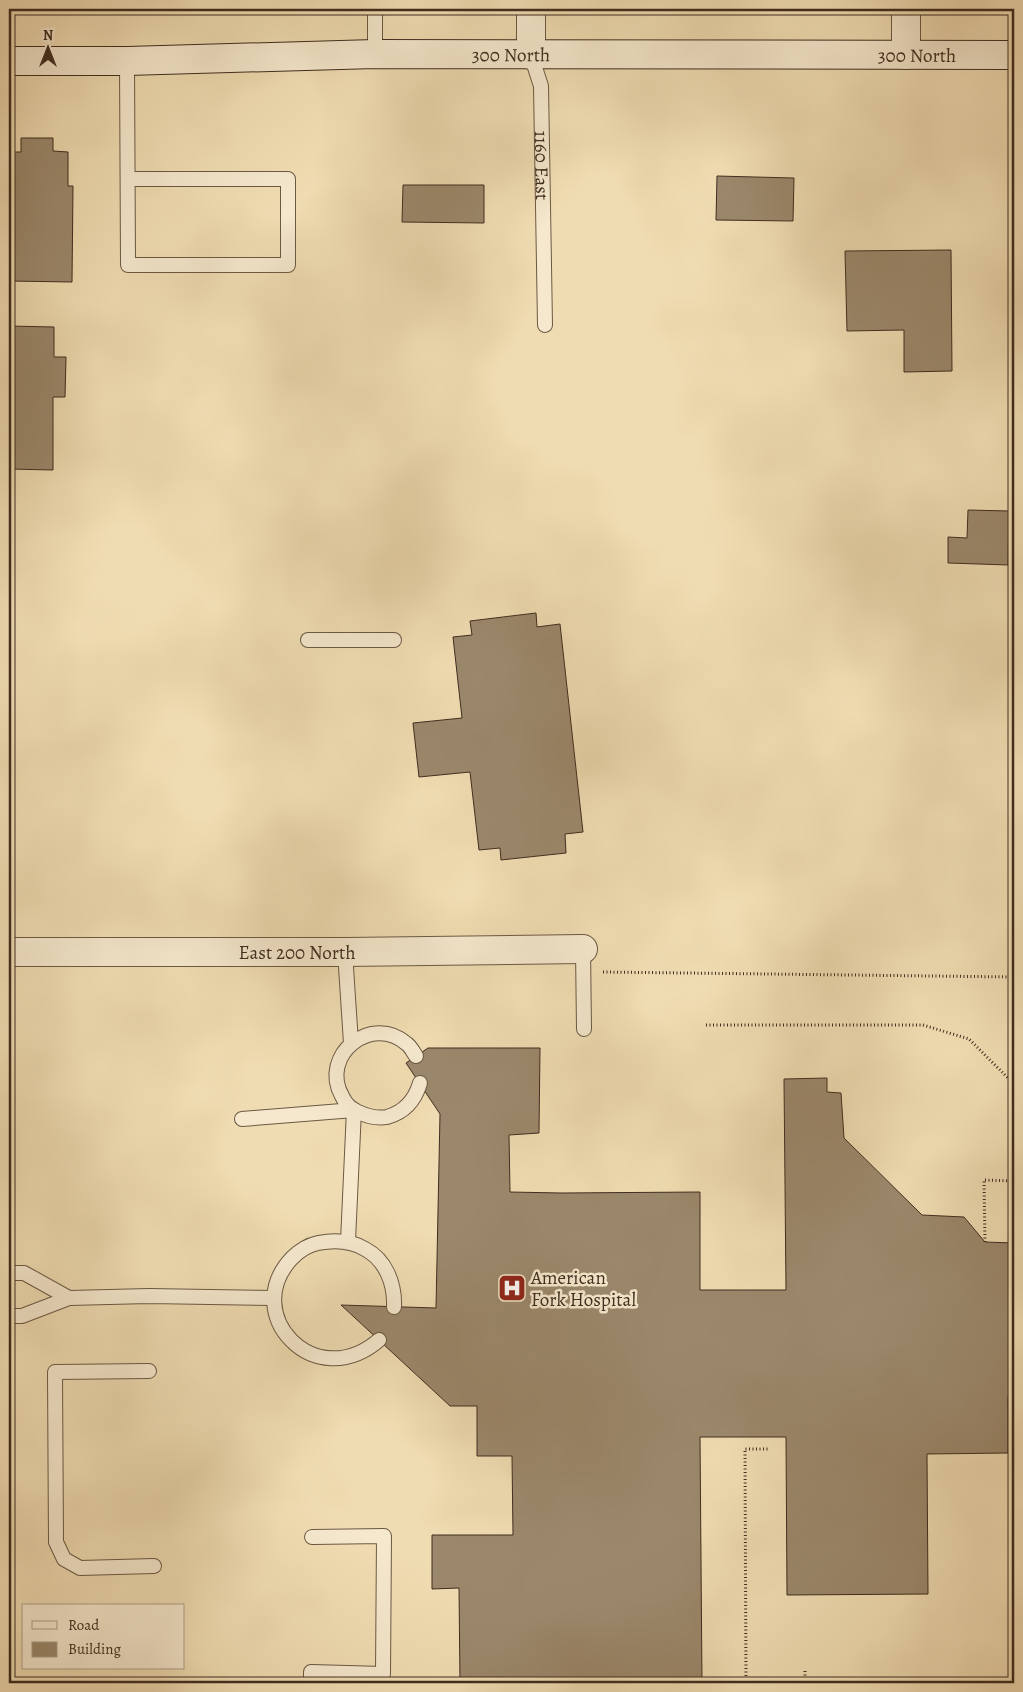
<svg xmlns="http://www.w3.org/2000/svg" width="1023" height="1692" font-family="Alegreya,serif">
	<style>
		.building { fill: #9b886c; stroke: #3f2d20 }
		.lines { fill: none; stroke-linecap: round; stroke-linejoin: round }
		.lane-casing { stroke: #6b5944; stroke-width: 16 }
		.street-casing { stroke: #6b5944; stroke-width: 30 }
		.secondary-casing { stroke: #3f2d20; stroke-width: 30 }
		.path { stroke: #3f2d20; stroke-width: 3; stroke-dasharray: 1 2.5; stroke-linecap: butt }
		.lane { stroke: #f5e8cd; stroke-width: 14 }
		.street { stroke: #f5e8cd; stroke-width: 28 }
		.secondary { stroke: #f5e8cd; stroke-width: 28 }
		.labels { text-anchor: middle; stroke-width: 5; stroke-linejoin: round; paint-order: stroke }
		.street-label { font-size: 19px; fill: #3f2d20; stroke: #f5e8cd }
		.poi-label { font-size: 19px; fill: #3f2d20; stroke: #f5e8cd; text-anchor: start }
	</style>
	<rect width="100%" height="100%" fill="#f0dcb2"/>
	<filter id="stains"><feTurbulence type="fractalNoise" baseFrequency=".004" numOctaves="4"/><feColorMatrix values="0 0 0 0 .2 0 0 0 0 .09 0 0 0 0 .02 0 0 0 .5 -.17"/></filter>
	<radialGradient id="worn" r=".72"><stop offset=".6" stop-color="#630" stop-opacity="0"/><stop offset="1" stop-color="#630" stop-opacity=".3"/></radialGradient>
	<path class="building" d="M21,138H53V151L68,152V186H73L72,282L9,281V152H21Z
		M717,176L794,178L793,221L716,220Z
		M403,185H484V223L402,222Z
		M951,250L952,371L904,372V330L847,331L845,251Z
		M9,326L54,327V357H66L65,397H53V470L9,469Z
		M968,510L1009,511L1008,565L948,563V537L967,538Z
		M536,613L537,627L560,624L583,832L565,834L566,853L501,860L500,848L479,850L470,772L419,777L413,723L462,718L453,637L472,635L470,621Z
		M428,1048H540L539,1133L509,1135L510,1192L561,1193L700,1192V1290H786L784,1079L827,1078V1092L841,1093L844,1138L922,1215L964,1217L985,1242L1014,1243V1397H1008V1453L927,1454L928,1594L787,1595L786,1437H700L702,1683H460L459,1588L432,1589V1535H513L512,1456H477V1406H450L341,1305L436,1308L440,1114L406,1063Z"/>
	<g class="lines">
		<defs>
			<g id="lane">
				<path d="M375,9V54"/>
				<path id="s1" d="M531,55L541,86L545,325"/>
				<path d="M127,61L128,265H288V179H129"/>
				<path d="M308,640H394"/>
				<path d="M583,949L584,1029"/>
				<path d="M345,952L351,1043"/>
				<path d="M416,1056C413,1052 411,1047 407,1044C372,1013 319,1055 342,1096C345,1103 351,1109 358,1112C367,1116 377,1119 387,1117C405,1112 415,1100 420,1083"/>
				<path d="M242,1119L354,1110L348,1241"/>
				<path d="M9,1273H24L69,1298"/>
				<path d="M9,1316H22L69,1298L149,1296L274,1298"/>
				<path d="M379,1340C315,1395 239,1314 292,1258C299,1251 308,1245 318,1243C334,1240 350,1240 365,1249C386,1260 395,1284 394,1307"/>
				<path d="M149,1371L55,1372L56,1542L64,1559L80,1568L154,1566"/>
				<path d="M311,1683V1672L383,1674L384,1536L312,1537"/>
			</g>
			<g id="street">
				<path d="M531,55V9"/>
				<path d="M906,55V9"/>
				<path id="s2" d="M9,952H345L583,949"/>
			</g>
			<g id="secondary">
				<path id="s3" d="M9,61H127L375,54L1014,55"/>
			</g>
		</defs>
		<use href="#lane" class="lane-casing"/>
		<use href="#street" class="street-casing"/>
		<use href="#secondary" class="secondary-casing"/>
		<path class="path" d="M603,972L1014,977
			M706,1025H923L969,1039L1014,1084
			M985,1242L984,1180L1014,1181
			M805,1671V1683
			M746,1683L745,1449H769"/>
		<use href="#lane" class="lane"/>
		<use href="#street" class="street"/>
		<use href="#secondary" class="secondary"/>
	</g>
	<defs>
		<symbol id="hospital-square" viewBox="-11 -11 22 22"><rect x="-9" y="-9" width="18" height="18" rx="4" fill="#8f2418" stroke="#f5e8cd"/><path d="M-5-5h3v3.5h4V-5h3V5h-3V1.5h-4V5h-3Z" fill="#fff"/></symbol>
	</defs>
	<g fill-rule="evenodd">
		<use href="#hospital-square" x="496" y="1272" width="32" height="32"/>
	</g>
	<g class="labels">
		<g class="street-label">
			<text dy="7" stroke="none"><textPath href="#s3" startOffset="502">300 North</textPath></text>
			<text dy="7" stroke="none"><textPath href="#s3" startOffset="908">300 North</textPath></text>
			<text dy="7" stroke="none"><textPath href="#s1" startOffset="112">1160 East</textPath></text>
			<text dy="7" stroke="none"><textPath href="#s2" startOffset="288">East 200 North</textPath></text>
		</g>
		<g class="poi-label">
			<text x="531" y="1284">American<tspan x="531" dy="22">Fork Hospital</tspan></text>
		</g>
	</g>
	<rect width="1023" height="1692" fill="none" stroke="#f0dcb2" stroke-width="30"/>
	<rect x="10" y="10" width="1003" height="1672" fill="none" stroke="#3f2d20" stroke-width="2.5"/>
	<rect x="15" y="15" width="993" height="1662" fill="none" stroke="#3f2d20"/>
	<rect x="22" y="1604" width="162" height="65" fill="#f5e8cd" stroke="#ac9d88"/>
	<rect x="32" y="1621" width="25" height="8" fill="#f5e8cd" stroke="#ac9d88"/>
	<text x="68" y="1630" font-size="15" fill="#3f2d20">Road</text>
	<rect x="32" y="1642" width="25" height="15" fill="#9b886c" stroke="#ac9d88"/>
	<text x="68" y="1654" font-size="15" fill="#3f2d20">Building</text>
	<g transform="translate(48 48)" stroke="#f5e8cd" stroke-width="4" paint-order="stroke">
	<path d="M0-4L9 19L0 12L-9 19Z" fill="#3f2d20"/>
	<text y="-8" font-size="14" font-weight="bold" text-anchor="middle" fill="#3f2d20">N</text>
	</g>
	<rect width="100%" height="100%" filter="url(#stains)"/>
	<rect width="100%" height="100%" fill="url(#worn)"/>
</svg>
